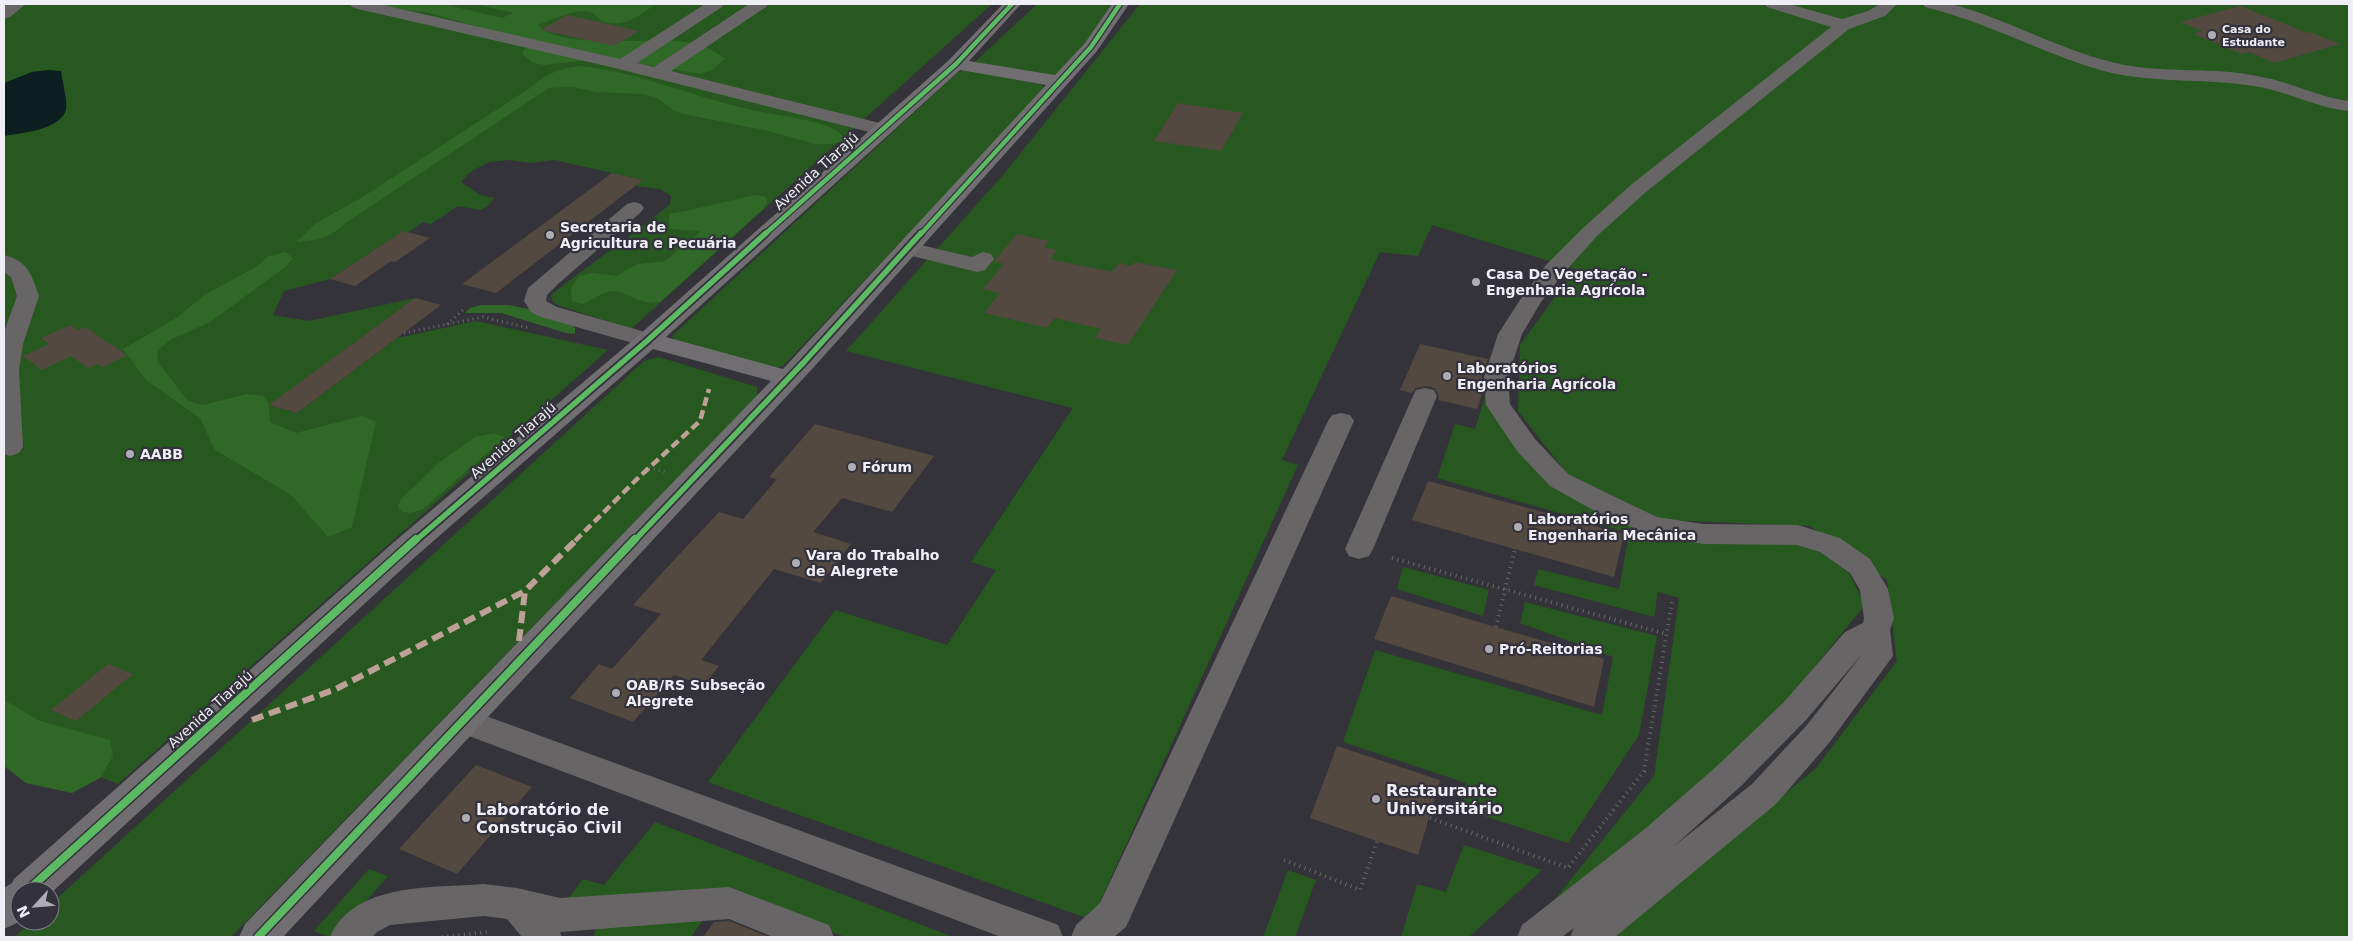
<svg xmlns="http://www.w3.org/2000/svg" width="2353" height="941" font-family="'DejaVu Sans',sans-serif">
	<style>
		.green { fill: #27581f }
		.forest { fill: #306827 }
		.water { fill: #0c1e20 }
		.building { fill: #534940 }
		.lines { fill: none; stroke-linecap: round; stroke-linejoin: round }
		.path-far1 { stroke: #6a696a; stroke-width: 3; stroke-dasharray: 1 4; stroke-linecap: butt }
		.path { stroke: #6a696a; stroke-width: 4; stroke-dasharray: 1 4.5; stroke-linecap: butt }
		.minor { fill: #676566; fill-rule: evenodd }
		.major { fill: #706e70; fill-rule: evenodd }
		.quiet-far1 { stroke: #bda197; stroke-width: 4.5; stroke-dasharray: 9 4.5; stroke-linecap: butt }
		.quiet { stroke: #bda197; stroke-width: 6; stroke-dasharray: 12 6; stroke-linecap: butt }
		.cycleway-far2-casing { stroke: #33313b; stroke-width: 7 }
		.cycleway-far1-casing { stroke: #33313b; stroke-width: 9 }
		.cycleway-casing { stroke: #33313b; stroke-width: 11 }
		.cycleway-far2 { stroke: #5cba63; stroke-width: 4.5 }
		.cycleway-far1 { stroke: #5cba63; stroke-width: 5.5 }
		.cycleway { stroke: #5cba63; stroke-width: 8 }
		.poi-dot { fill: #aeadb3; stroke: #33313b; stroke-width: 2 }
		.labels { text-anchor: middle; stroke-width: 4.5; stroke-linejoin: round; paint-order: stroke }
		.far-poi-label { font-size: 11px; font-weight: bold; fill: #efeef4; stroke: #33313b; text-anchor: start }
		.street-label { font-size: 14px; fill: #efeef4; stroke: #33313b }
		.poi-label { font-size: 14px; font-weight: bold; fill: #efeef4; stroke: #33313b; text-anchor: start }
		.near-poi-label { font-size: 16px; font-weight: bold; fill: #efeef4; stroke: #33313b; text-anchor: start }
	</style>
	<rect width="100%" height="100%" fill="#343339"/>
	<path class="green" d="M4,4H992L631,329L557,305L552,300L551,295C590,263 632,237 670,204L671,196L660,189L636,186L642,180L555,160L530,163L510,160L489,162L470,172L461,182L480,195L494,198L490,204L481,210L458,206L431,224L423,222L409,232L403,231L330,279L284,291L273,315L309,321L415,298L270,405L297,413L397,338L476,321L608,350L118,784L4,738Z
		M1037,4H1113L1090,37L1057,75L1046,76L975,62Z
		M1140,4H2349V937H1612L1816,768L1897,661L1887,580L1810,526L1663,520L1569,476L1518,411L1520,345L1575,269L1432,225L1418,256L1380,252L1282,460L1298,465L1092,920L708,782L835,610L947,645L996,570L971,562L1073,408L846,351L1003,175Z
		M969,70L1043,85L1045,90L783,366L772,369L675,342L672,336L958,72Z
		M659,357L757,387V396L231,937H15L32,921H50V905L644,361Z
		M1486,393L1519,448L1650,528L1796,542L1829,556L1849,573L1865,605L1778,711L1706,786L1548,908L1654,776L1679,598L1658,592L1654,617L1534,585L1538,569L1619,589L1629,533L1437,478L1455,424L1475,429Z
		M1403,567L1489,590L1483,616L1397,589Z
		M1525,602L1657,636L1639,735L1568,843L1462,809L1466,783L1343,742L1375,650L1602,715L1613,657L1520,623Z
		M655,822L953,937H845L728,890L563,905L583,879L604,885Z
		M1464,845L1542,870L1469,937H1401L1417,884L1446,892Z
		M369,869L388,876L335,937H329L314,931Z
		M1288,870L1316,880L1295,937H1263Z
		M705,917L691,937H594L596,924Z"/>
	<path class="forest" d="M353,4H443L502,18L513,13L476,4H655C641,16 622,29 602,21C598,19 595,13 590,12C575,8 551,20 538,25C557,51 663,35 697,44C707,46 716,53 725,58L713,69L701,74L606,58L544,65L533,63L522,54L527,42L521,39L426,12Z
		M581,66C644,73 700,100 762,112C779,116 843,122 845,141L830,144H815L768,131L684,114L673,110L659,99L643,94L596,92L572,87L549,88L346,223C327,239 320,240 296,242L316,223L361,198L530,88C548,73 557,69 581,66Z
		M756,195L766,197L767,201L764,208L660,302C638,305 633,294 615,291C604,290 592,301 582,304L572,301L571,288L579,276L593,273L617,276L627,269L639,264L665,261L701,231L669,229V214C699,209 727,201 756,195Z
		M285,252L293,258L284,268L210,322L172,339L158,350L157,361L188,401L203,405L247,394L264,396L269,405L270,422L296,433L362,416L376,422L352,527L328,537L291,495L215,450L200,418L147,381L123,349L178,317L204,295L256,267L267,257Z
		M481,305H508L539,311L562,317L575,328V334L566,333L501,313H465L470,308Z
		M494,433L505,438L423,509L411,513L402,512L398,507L401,499L440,462L475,437Z
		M4,700L40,721L110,740L113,756L100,778L72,793L26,783L4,766Z"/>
	<path class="water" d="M48,70L61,71C62,80 68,102 66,110C60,130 21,133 4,136V83L32,72Z"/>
	<path class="building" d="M2240,6L2308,33L2310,32L2340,44L2275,63L2249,52L2242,54L2193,34L2202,31L2180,22Z
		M567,15L639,31L614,46L541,30Z
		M1178,103L1243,113L1221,151L1154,141Z
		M612,173L643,180L496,293L462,284Z
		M403,231L430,238L395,262L391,261L355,286L330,279Z
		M1017,234L1049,241L1044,247L1057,250L1050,259L1112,272L1119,263L1132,266L1135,262L1177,270L1128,345L1095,338L1101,329L1055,318L1047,328L984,313L1000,293L983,289L1004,264L994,261L996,259Z
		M415,298L441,305L297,413L269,405Z
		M70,325L78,330L85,327L127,355L103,367L98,364L88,368L71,356L42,370L23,356L49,344L41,338Z
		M1420,344L1488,359L1482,376L1483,391L1477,409L1438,400L1439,395L1434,388L1425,386L1416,388L1412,393L1400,390Z
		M815,424L934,456L892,512L842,498L813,532L851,544L821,583L774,569L701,660L719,666L704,685L674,675L633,722L570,698L599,664L612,669L661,614L633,605L661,574L719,512L743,519L777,479L769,477Z
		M1428,481L1624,534L1614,577L1412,520Z
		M1391,596L1604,659L1594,707L1374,639Z
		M108,664L133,674L76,721L51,710Z
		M1337,746L1440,780L1418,855L1310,818Z
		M476,765L532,787L457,874L399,849Z
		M729,921L769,937H703L714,922Z"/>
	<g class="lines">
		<path class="path-far1" d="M447,324L463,310
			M404,333L483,317L529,328
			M649,468L666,472"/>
		<path class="path" d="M1392,558L1666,634
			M1496,627L1515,549
			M1430,818L1568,868L1644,771L1672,601
			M1284,860L1360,890L1377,841
			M442,937L489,932"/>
		<path class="minor" d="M8,4H26L10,17L4,19V7Z
			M350,4H379L620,59L705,4H724L722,7L637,63L654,67L749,4H768L766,7L671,71L888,125L890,129L888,133L881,135L615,68L358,9L352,7Z
			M1765,4H1789L1842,19L1868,11L1880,4H1897L1885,16L1849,29L1646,192L1597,236L1562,275L1541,302L1522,334L1508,377L1510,404L1535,439L1568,474L1613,496L1657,517L1703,524L1798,525L1840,538L1870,559L1888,589L1894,618L1890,630L1893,656L1829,743L1776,804L1615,937H1570L1574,928L1562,937H1517L1522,925L1646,828L1717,766L1784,702L1845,632L1863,623L1864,618L1860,590L1850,573L1820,552L1797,545L1703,544L1652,536L1593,510L1550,486L1517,451L1486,405L1484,377L1498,334L1520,300L1546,265L1583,228L1632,184L1831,27L1767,7ZM1863,653L1807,725L1752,784L1673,847L1741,786L1806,720Z
			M1923,4H1950L1959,6C2015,23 2068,54 2125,65C2168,73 2214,67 2257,76C2289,81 2317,97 2349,101V111C2316,108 2287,91 2254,86C2203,78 2150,84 2100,70C2040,52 1986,22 1925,7Z
			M634,202L641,204L644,208L641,212L558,284L547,295L546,301L557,307L656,335L660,340L656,345L648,347L640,345L541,317L531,312L524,301L528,288L627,204Z
			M908,242L972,257L983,252L991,254L994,259L985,270L977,272L900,253L897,248L900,243Z
			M4,255C28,261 32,275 39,296L23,344L19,370L23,447L19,453L10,456L4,454V332L17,296L11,277L4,272Z
			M1425,388L1434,390L1437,396L1373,549L1369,556L1359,559L1349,556L1345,549L1413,396L1416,390Z
			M1341,413L1350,415L1354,421L1126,927L1114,937H1071L1076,925L1100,903L1328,421L1332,415Z
			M464,708L1045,920L1058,925L1063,937H1001L453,730L448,721L453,712Z
			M484,884L517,888L560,898L729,887L829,925L834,937H773L729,919L560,932L562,937H522L507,919L484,916L390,925L377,932L372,937H330C354,882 433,888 484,884Z"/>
		<path class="major" d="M1003,4H1021L969,61L1055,75L1085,43L1112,4H1129L1097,51L813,368L283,937H239L245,924L771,381L653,349L414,558L50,894V891H20L21,921L4,929V888L12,883L14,879L394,542L639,335L949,60ZM960,70L1046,85L783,369L666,337Z"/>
		<path class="quiet-far1" d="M575,541L638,478L700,421L709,389"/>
		<path class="quiet" d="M519,641L525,591L577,539
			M252,720L336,689L525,591"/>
		<defs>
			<path id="cycleway-far2" d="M764,235L956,64L1012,4
				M920,235L1091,47L1120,4"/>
			<path id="cycleway-far1" d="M415,541L648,340L766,233
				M634,541L804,362L921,233"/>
			<path id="cycleway" d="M27,891L416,539
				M258,937L635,539"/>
		</defs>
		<use href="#cycleway-far2" class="cycleway-far2-casing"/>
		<use href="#cycleway-far1" class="cycleway-far1-casing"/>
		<use href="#cycleway" class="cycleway-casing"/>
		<use href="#cycleway-far2" class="cycleway-far2"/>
		<use href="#cycleway-far1" class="cycleway-far1"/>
		<use href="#cycleway" class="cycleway"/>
	</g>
	<g class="poi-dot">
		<circle cx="2212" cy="35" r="5"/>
		<circle cx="550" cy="235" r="5"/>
		<circle cx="1476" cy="282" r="5"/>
		<circle cx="1447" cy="376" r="5"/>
		<circle cx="130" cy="454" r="5"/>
		<circle cx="852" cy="467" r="5"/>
		<circle cx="1518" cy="527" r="5"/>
		<circle cx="796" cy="563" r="5"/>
		<circle cx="1489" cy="649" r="5"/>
		<circle cx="616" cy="693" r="5"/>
		<circle cx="1376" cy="799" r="5"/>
		<circle cx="466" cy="818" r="5"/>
	</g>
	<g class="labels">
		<g class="far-poi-label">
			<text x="2222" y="33">Casa do<tspan x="2222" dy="13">Estudante</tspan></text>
		</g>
		<g class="street-label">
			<text transform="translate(816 171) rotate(-42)" y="5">Avenida Tiarajú</text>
			<text transform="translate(513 440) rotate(-41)" y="5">Avenida Tiarajú</text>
			<text transform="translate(210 709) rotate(-42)" y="5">Avenida Tiarajú</text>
		</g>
		<g class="poi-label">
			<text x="560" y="232">Secretaria de<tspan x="560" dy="16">Agricultura e Pecuária</tspan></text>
			<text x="1486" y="279">Casa De Vegetação -<tspan x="1486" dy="16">Engenharia Agrícola</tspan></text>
			<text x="1457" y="373">Laboratórios<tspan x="1457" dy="16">Engenharia Agrícola</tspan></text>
			<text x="140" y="459">AABB</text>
			<text x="862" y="472">Fórum</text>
			<text x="1528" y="524">Laboratórios<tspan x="1528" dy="16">Engenharia Mecânica</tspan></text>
			<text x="806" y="560">Vara do Trabalho<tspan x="806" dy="16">de Alegrete</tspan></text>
			<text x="1499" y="654">Pró-Reitorias</text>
			<text x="626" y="690">OAB/RS Subseção<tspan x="626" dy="16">Alegrete</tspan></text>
		</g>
		<g class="near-poi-label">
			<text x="1386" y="796">Restaurante<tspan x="1386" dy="18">Universitário</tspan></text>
			<text x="476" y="815">Laboratório de<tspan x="476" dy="18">Construção Civil</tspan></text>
		</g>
	</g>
	<rect width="2353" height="941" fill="none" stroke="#efeef4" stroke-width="10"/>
	<g transform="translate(35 906) rotate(244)"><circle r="24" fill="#33313b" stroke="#7e7d85"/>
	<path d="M0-4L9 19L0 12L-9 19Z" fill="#aeadb3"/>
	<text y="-8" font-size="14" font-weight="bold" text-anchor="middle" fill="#efeef4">N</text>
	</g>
</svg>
